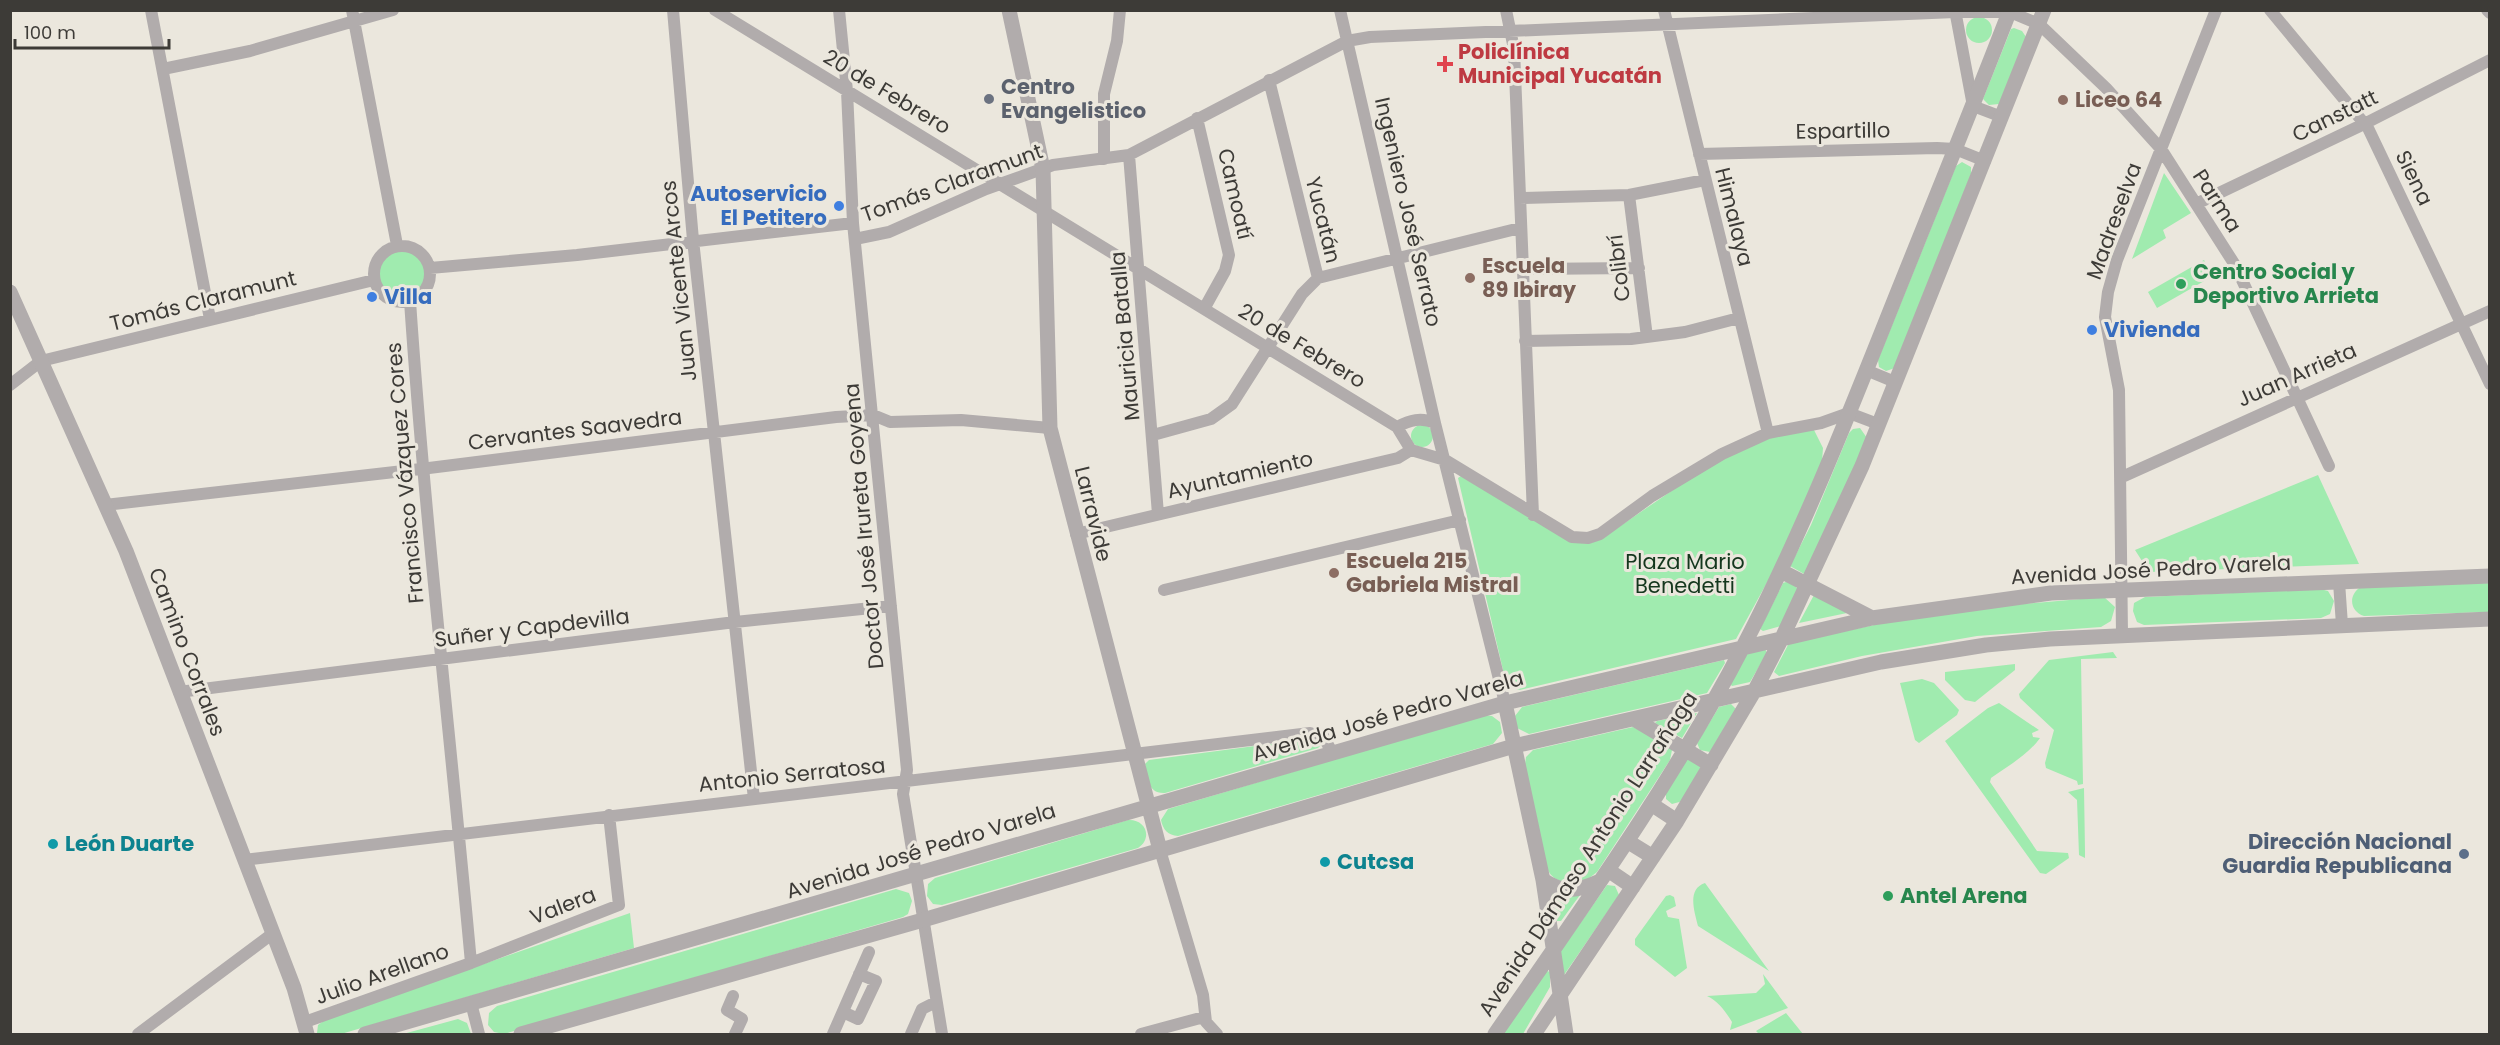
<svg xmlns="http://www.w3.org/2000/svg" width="2500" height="1045" font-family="Poppins,sans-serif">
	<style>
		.green { fill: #a0ebaf }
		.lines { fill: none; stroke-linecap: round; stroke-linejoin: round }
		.minor { stroke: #b1acac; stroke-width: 12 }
		.tertiary { stroke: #b1acac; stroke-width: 15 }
		.health-dot { fill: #e0444e; stroke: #ebe7dd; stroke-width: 2 }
		.worship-dot { fill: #6b7280; stroke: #ebe7dd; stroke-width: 2 }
		.education-dot { fill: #8d6e63; stroke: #ebe7dd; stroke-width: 2 }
		.shop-dot { fill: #3f7fe0; stroke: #ebe7dd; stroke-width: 2 }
		.leisure-dot { fill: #2e9e5b; stroke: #ebe7dd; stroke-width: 2 }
		.culture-dot { fill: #0f9aa8; stroke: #ebe7dd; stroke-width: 2 }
		.service-dot { fill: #5c6f8a; stroke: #ebe7dd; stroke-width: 2 }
		.labels { text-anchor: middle; stroke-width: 6; stroke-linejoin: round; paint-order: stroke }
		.health-label { font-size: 21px; font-weight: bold; fill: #be3a42; stroke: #ebe7dd; text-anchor: start }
		.worship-label { font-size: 21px; font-weight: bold; fill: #5b616d; stroke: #ebe7dd; text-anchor: start }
		.street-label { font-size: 21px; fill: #3d3b37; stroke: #ebe7dd }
		.education-label { font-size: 21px; font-weight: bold; fill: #785e54; stroke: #ebe7dd; text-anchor: start }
		.shop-label { font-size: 21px; font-weight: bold; fill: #366cbe; stroke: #ebe7dd; text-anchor: start }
		.leisure-label { font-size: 21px; font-weight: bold; fill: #27864d; stroke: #ebe7dd; text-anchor: start }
		.park-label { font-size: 21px; fill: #14371d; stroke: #ebe7dd }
		.service-label { font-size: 21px; font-weight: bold; fill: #4e5e75; stroke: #ebe7dd; text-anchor: end }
		.culture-label { font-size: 21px; font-weight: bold; fill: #0d838f; stroke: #ebe7dd; text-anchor: start }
	</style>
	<rect width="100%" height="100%" fill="#ebe7dd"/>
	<path class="green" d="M1966 30a13 13 0 1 1 26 0a13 13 0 1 1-26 0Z
		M2014,28L2022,31L2026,37L1999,104L1989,105L1983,99L2011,29Z
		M1962,162L1971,167V174L1895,368L1886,371L1879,367L1878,360L1956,166Z
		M2164,173L2191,213L2163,230L2166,238L2132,259Z
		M376 274a25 25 0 1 1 50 0a25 25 0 1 1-50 0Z
		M2204,260L2213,276L2157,308L2148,292Z
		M1411 436a11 11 0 1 1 22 0a11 11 0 1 1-22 0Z
		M1813,428L1823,448L1822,461L1781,557L1736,639L1520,690L1507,687L1458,478L1461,476L1573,542L1591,543L1610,533L1705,468L1770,437Z
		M1860,428L1867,438L1806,575L1790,566L1811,525L1849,433L1853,429Z
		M2318,475L2359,564L2149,572L2135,550Z
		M1789,581L1798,589L1781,626L1763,631L1760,629L1783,583Z
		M2489,583V612L2364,616C2349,611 2348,594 2362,586Z
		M2320,589L2328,591L2334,601L2330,614L2321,618L2144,625L2137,622L2133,611L2134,603L2145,597Z
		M1814,595L1847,613L1799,623Z
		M2104,597L2115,607L2111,621L2101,627L1977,636L1862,656L1779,676L1774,672L1789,643L1912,617L1987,607Z
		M1765,649L1767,653L1750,682L1732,686L1730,684L1747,654Z
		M2113,652L2117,658L2081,659L2083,784L2078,785L2077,781L2046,768L2045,763L2054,730L2020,698L2019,694L2049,660Z
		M1724,660L1725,663L1707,693L1529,734L1517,728L1515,716L1522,707Z
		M2015,664V670L1975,702L1965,700L1945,680V672Z
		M1922,679L1934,683L1959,710L1957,715L1919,743L1915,740L1900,683Z
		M1999,703L2039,730L2032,733L2033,737L2040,738C2028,755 2008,766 1991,778L1990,782L2037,851L2068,853L2069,858L2046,874L2040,873L1945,741L1988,708Z
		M1731,704L1736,709L1710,752L1700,750L1697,743L1719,707Z
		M1697,713L1682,738L1655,723L1657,721Z
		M1483,715L1492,716L1500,722L1502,733L1493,744L1178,836C1168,835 1163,830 1161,820L1168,809Z
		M1633,727L1668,745L1672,750L1670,760L1597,872L1583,883C1565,882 1553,884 1546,866L1525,764L1526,757L1533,750Z
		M1315,738L1318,739L1321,745L1318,748L1165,793C1147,794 1148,777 1145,764L1149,760Z
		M1687,758L1702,765L1683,801L1672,804L1666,799V793Z
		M2084,788L2085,852V858L2079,855L2077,800L2068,792Z
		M1128,820C1146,819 1153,838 1138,848L942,905L933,904L927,896L928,884L935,878Z
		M1705,883L1769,971L1698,926C1694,910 1687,889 1705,883Z
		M1607,885L1615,886L1619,895L1564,975L1560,952Z
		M896,889L909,893L912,901L908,914L903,917L504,1034L494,1032L488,1025L489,1013L497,1006Z
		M1551,889L1580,895L1561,921H1557Z
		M1670,895L1674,897L1676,906L1666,911L1668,917L1679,919L1687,968L1675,977L1635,945V939L1666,896Z
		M630,913L634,948L341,1034L317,1033L318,1025L326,1019Z
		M1547,971L1550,972V987L1523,1034H1502Z
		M1763,974L1788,1008L1730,1030L1732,1022C1726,1012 1718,1001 1707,996L1756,993L1765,984Z
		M1786,1013L1803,1034H1759L1756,1031Z
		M458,1019L467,1023L471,1034H403Z"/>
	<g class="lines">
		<path class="minor" d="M151,10L210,319
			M352,10L397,245
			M673,10L693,240L754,799
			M715,10L1397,427L1411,450L1445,460L1572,537L1588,538L1600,534L1652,496L1722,454L1768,433L1821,423L1849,413L1878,424
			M839,10L847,91L853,223L907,770L903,794L942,1034
			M1340,10L1435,423L1505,703
			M1506,10L1514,49L1533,515
			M1664,10L1768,433
			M1955,10L1973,106L2002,117
			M2270,10L2368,128L2490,384
			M2487,10L2490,13
			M163,69L250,51L393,10
			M1269,80L1318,278
			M1197,118L1229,255L1225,271L1204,309
			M1699,154L1937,148L1955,149L1985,161
			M1129,155L1158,514
			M1104,159V94L1117,41L1120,10
			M1629,195L1647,337
			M1520,198L1629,195L1705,180
			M2196,204L2364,124L2490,60
			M855,239L889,232L986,189L1053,165L1129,155L1347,41L1370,37L1955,12H2010L2039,24L2106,88L2161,149L2235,265L2329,466
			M374 274a28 28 0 1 1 56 0a28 28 0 1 1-56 0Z
			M430,268L577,255L853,223
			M1523,269L1639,268
			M1318,278L1520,228
			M410,301C425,522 451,742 471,963
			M1525,341L1631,339L1685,332L1739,318
			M1866,370L1895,382
			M10,385L41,361L374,280
			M1397,427C1410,420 1421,417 1435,423
			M1153,435L1211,419L1232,404L1302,294L1318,278
			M2122,477L2490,311
			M105,505L421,469L836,417L873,415L890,422L961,420L1050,428
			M1076,534L1398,458L1411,450
			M2339,582L2342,625
			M1164,590L1460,520
			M2122,634L2119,390L2105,317L2108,292L2117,260L2216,10
			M179,692L735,622L891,606
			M1160,850L1203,995L1206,1022L1217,1034
			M244,860L1310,733L1323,736L1333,754
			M733,996L727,1010L742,1019L735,1034
			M471,1003L479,1034
			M843,1012L858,1019L876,981L859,974
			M305,1022L471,963L619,905L609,815
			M138,1034L272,934
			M833,1034L869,952
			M911,1034L922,1009L936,1002
			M1141,1034L1204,1017"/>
		<path class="tertiary" d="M1009,10L1043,169L1050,428L1160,850
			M10,292L126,551L294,988L307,1034
			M1781,571L1872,618
			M1505,703L1543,880L1566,1034
			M1634,719L1711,765
			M1651,804L1677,821
			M1627,841L1653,857
			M1608,870L1633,887
			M1543,880C1563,894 1578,891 1600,881
			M365,1034L1505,703L1872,618L2051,593L2490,576
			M521,1034L923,920L1514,746L1881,662L1986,645L2050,639L2490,619
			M1495,1034C1582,908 1673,782 1744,645C1800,537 1845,424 1890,311C1930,211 1971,111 2010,10
			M1534,1034L1677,821L1755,690L1782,638L1862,466L2044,10"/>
	</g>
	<path class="health-dot" d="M1442 55h6v6h6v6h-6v6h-6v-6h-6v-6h6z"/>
	<circle class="worship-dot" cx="989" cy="99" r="6"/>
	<g class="education-dot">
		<circle cx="2063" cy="100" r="6"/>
		<circle cx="1470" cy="278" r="6"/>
		<circle cx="1334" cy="573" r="6"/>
	</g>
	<g class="shop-dot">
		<circle cx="839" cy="206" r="6"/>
		<circle cx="372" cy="297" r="6"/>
		<circle cx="2092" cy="330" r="6"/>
	</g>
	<g class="leisure-dot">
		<circle cx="2181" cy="284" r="6"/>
		<circle cx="1888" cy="896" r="6"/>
	</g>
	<g class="culture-dot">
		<circle cx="53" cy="844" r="6"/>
		<circle cx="1325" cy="862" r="6"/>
	</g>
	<circle class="service-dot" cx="2464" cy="854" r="6"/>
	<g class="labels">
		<g class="health-label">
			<text x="1458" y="59">Policlínica<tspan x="1458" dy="24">Municipal Yucatán</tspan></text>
		</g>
		<g class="worship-label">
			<text x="1001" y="94">Centro<tspan x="1001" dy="24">Evangelistico</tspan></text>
		</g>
		<g class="street-label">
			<text transform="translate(887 92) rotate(31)" y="7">20 de Febrero</text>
			<text transform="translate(2335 116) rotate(-26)" y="7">Canstatt</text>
			<text transform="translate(1843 131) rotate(-1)" y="7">Espartillo</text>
			<text transform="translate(2414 178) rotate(64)" y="7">Siena</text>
			<text transform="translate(952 183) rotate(-20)" y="7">Tomás Claramunt</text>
			<text transform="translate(1235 194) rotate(77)" y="7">Camoatí</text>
			<text transform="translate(2217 201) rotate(57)" y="7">Parma</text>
			<text transform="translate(1408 212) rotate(77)" y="7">Ingeniero José Serrato</text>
			<text transform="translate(1734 217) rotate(76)" y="7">Himalaya</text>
			<text transform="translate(1323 220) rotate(76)" y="7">Yucatán</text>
			<text transform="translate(2114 221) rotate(-70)" y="7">Madreselva</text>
			<text transform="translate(1619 268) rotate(-97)" y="7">Colibrí</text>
			<text transform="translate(679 281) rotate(-96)" y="7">Juan Vicente Arcos</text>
			<text transform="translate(203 301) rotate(-14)" y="7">Tomás Claramunt</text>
			<text transform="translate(1125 336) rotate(-95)" y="7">Mauricia Batalla</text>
			<text transform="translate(1302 346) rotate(31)" y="7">20 de Febrero</text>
			<text transform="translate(2297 375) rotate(-24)" y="7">Juan Arrieta</text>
			<text transform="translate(575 430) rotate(-7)" y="7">Cervantes Saavedra</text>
			<text transform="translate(405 473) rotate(-95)" y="7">Francisco Vázquez Cores</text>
			<text transform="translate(1240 475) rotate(-13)" y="7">Ayuntamiento</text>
			<text transform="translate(1093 514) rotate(76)" y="7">Larravide</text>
			<text transform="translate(864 526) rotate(-95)" y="7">Doctor José Irureta Goyena</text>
			<text transform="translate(2151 570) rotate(-3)" y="7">Avenida José Pedro Varela</text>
			<text transform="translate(532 628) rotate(-7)" y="7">Suñer y Capdevilla</text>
			<text transform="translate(187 652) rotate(69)" y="7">Camino Corrales</text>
			<text transform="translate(1388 716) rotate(-16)" y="7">Avenida José Pedro Varela</text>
			<text transform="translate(792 775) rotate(-6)" y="7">Antonio Serratosa</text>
			<text transform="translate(921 851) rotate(-17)" y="7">Avenida José Pedro Varela</text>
			<text transform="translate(1588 854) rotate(-57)" y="7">Avenida Dámaso Antonio Larrañaga</text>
			<text transform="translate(563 906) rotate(-21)" y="7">Valera</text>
			<text transform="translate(382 974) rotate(-20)" y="7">Julio Arellano</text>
		</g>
		<g class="education-label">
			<text x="2075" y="107">Liceo 64</text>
			<text x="1482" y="273">Escuela<tspan x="1482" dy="24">89 Ibiray</tspan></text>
			<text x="1346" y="568">Escuela 215<tspan x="1346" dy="24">Gabriela Mistral</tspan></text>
		</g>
		<g class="shop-label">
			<text x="827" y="201" text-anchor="end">Autoservicio<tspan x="827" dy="24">El Petitero</tspan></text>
			<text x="384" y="304">Villa</text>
			<text x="2104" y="337">Vivienda</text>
		</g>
		<g class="leisure-label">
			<text x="2193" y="279">Centro Social y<tspan x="2193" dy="24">Deportivo Arrieta</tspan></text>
			<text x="1900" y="903">Antel Arena</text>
		</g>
		<g class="park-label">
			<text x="1685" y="569">Plaza Mario<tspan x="1685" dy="24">Benedetti</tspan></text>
		</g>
		<g class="service-label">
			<text x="2452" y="849">Dirección Nacional<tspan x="2452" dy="24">Guardia Republicana</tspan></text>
		</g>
		<g class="culture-label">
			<text x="65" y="851">León Duarte</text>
			<text x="1337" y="869">Cutcsa</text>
		</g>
	</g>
	<rect width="2500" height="1045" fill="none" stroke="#3d3b37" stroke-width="24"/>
	<path d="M15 39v9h154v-9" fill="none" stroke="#3d3b37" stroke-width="3"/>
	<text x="24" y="39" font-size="18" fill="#3d3b37" stroke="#ebe7dd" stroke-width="4.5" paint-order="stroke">100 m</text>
</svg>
